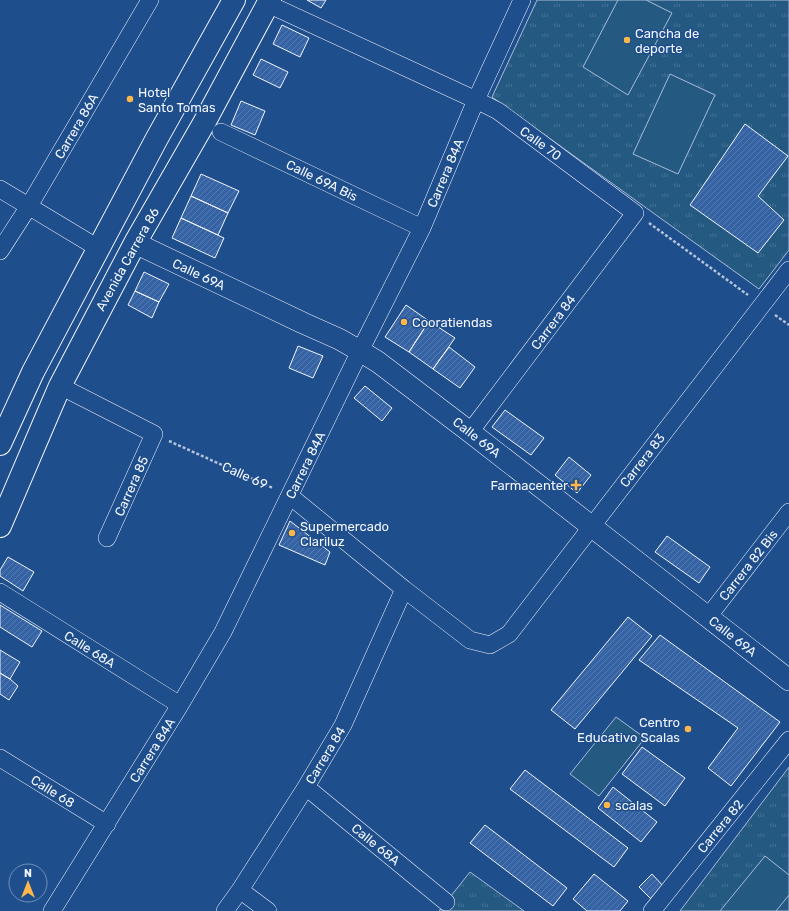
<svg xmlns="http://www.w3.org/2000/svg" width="789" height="911" font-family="Rubik,sans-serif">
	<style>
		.grass { fill: url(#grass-tufts); stroke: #a8bbd7 }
		.pitch { fill: #245a82; stroke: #a8bbd7 }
		.building { fill: url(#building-hatch); stroke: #f2f6ff }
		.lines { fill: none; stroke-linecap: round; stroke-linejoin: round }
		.minor-casing { stroke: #f2f6ff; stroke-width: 18 }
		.tertiary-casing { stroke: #f2f6ff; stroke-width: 22 }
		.primary-casing { stroke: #f2f6ff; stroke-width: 24 }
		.path { stroke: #b3c4dc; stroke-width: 2.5; stroke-dasharray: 3 2; stroke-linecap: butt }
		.minor { stroke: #1f4e8c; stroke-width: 17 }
		.tertiary { stroke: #1f4e8c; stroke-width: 21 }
		.primary { stroke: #1f4e8c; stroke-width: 22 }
		.poi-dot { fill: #ffb74d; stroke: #1f4e8c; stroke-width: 1.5 }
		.labels { text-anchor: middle; stroke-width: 3; stroke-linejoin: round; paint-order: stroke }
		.poi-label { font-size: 13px; fill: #f2f6ff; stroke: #1f4e8c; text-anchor: start }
		.street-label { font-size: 13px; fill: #f2f6ff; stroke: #1f4e8c }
	</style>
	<defs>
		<pattern id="grass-tufts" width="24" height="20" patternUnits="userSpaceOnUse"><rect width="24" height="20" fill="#245a82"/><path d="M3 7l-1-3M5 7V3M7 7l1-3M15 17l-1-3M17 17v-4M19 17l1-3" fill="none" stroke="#447295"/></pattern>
		<pattern id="building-hatch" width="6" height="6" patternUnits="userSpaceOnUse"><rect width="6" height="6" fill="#3563a3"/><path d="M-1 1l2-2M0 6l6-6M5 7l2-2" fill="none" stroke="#537ab1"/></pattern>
	</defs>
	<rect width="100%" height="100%" fill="#1f4e8c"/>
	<path class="grass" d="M537,0H789V250L759,289L492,97Z
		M789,767V911H680Z
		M470,872L524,911H439Z"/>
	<path class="pitch" d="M618,0H646L672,13L628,95L583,67Z
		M670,74L715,95L678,174L633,154Z
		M616,717L645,738L599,796L570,774Z
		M765,856L789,875V895L776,911H720Z"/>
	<path class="building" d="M307,0H326L321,8Z
		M282,25L309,38L300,57L273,44Z
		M261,59L288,72L280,88L253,75Z
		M241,101L265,111L255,135L231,125Z
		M745,124L788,156L758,196L784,220L758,253L690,205Z
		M201,174L239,191L228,213L191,196Z
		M191,196L228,213L218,235L181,218Z
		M181,218L224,238L215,258L172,238Z
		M144,272L169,284L159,302L135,291Z
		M135,291L159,302L152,318L128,305Z
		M406,305L429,321L409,352L385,337Z
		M429,321L455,338L433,369L409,352Z
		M298,346L323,356L313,378L289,368Z
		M449,347L475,367L460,388L433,369Z
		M365,386L392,408L382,421L354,398Z
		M505,410L544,438L531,455L492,427Z
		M569,457L591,475L577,493L555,475Z
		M290,521L330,552L325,565L279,545Z
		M667,536L710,567L699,583L655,552Z
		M8,557L34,572L23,591L0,576V570Z
		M0,605L42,631L32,647L0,627Z
		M628,617L652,636L575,729L551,710Z
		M660,635L780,722L731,786L708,768L738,728L639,660Z
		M0,650L20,662L10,679L0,673Z
		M0,673L10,679L18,686L9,700L0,694Z
		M642,747L685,778L665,806L622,774Z
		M525,770L628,848L614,867L510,789Z
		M613,787L657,822L641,842L598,808Z
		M485,825L567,888L553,906L470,843Z
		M594,874L628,901L620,911H587L573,899Z
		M652,874L665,888L652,900L639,887Z"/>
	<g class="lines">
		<defs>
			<path id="minor" d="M268,4L476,100L498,111L635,213L470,432
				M221,132L422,228
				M0,189L98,248
				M0,251L29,206L150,0
				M60,386L154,434L107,538
				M290,496L404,589L470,640L490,645L509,634L789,270
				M0,592L180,705
				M708,617L789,512
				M0,758L107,824
				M306,787L446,902
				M240,890L268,911
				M52,911L180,705L223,632L360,351L422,228L476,100L522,0
				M225,911L240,890L306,787L343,725L404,589
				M652,911L789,740"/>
			<path id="tertiary" d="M135,243L303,323L339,339L360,351L378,362L470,432L789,680"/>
			<path id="primary" d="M0,444L33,372L156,140L234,0
				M0,526L50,409L60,386L103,304L135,243L204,123L270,0"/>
		</defs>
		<use href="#minor" class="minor-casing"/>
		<use href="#tertiary" class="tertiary-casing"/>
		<use href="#primary" class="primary-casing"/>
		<path class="path" d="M649,223L748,295
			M775,315L789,325
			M169,441L273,488"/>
		<use href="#minor" class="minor"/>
		<use href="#tertiary" class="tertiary"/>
		<use href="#primary" class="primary"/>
	</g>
	<g class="poi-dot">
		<circle cx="627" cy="40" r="4"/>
		<circle cx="130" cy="99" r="4"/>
		<circle cx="404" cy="322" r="4"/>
		<path d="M574 479h4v4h4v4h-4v4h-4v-4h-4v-4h4z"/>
		<circle cx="292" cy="533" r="4"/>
		<circle cx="688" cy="729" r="4"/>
		<circle cx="607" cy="805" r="4"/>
	</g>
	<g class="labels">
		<g class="poi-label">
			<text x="635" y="38">Cancha de<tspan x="635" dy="15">deporte</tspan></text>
			<text x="138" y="97">Hotel<tspan x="138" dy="15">Santo Tomas</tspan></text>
			<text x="412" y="327">Cooratiendas</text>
			<text x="568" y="490" text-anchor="end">Farmacenter</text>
			<text x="300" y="531">Supermercado<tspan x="300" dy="15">Clariluz</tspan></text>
			<text x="680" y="727" text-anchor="end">Centro<tspan x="680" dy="15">Educativo Scalas</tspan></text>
			<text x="615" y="810">scalas</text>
		</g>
		<g class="street-label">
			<text transform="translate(76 126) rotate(-60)" y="5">Carrera 86A</text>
			<text transform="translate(541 143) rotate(36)" y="5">Calle 70</text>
			<text transform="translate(445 173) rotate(-67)" y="5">Carrera 84A</text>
			<text transform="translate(322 180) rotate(26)" y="5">Calle 69A Bis</text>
			<text transform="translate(127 259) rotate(-61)" y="5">Avenida Carrera 86</text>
			<text transform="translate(199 274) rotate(25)" y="5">Calle 69A</text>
			<text transform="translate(553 322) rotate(-53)" y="5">Carrera 84</text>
			<text transform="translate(477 437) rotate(38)" y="5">Calle 69A</text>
			<text transform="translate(642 460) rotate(-52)" y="5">Carrera 83</text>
			<text transform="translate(305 465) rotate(-64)" y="5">Carrera 84A</text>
			<text transform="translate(245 475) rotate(24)" y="5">Calle 69</text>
			<text transform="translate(131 486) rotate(-66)" y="5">Carrera 85</text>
			<text transform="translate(748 565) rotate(-52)" y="5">Carrera 82 Bis</text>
			<text transform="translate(733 636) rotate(38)" y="5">Calle 69A</text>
			<text transform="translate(90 649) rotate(32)" y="5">Calle 68A</text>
			<text transform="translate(152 750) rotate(-58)" y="5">Carrera 84A</text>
			<text transform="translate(325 755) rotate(-59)" y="5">Carrera 84</text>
			<text transform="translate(53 791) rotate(32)" y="5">Calle 68</text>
			<text transform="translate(720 826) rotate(-51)" y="5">Carrera 82</text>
			<text transform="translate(376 844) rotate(39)" y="5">Calle 68A</text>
		</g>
	</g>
	<g transform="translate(28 883)"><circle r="19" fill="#1f4e8c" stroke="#7391ba"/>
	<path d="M0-3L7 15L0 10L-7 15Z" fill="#ffb74d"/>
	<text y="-6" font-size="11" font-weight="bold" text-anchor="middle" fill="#f2f6ff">N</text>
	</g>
</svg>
